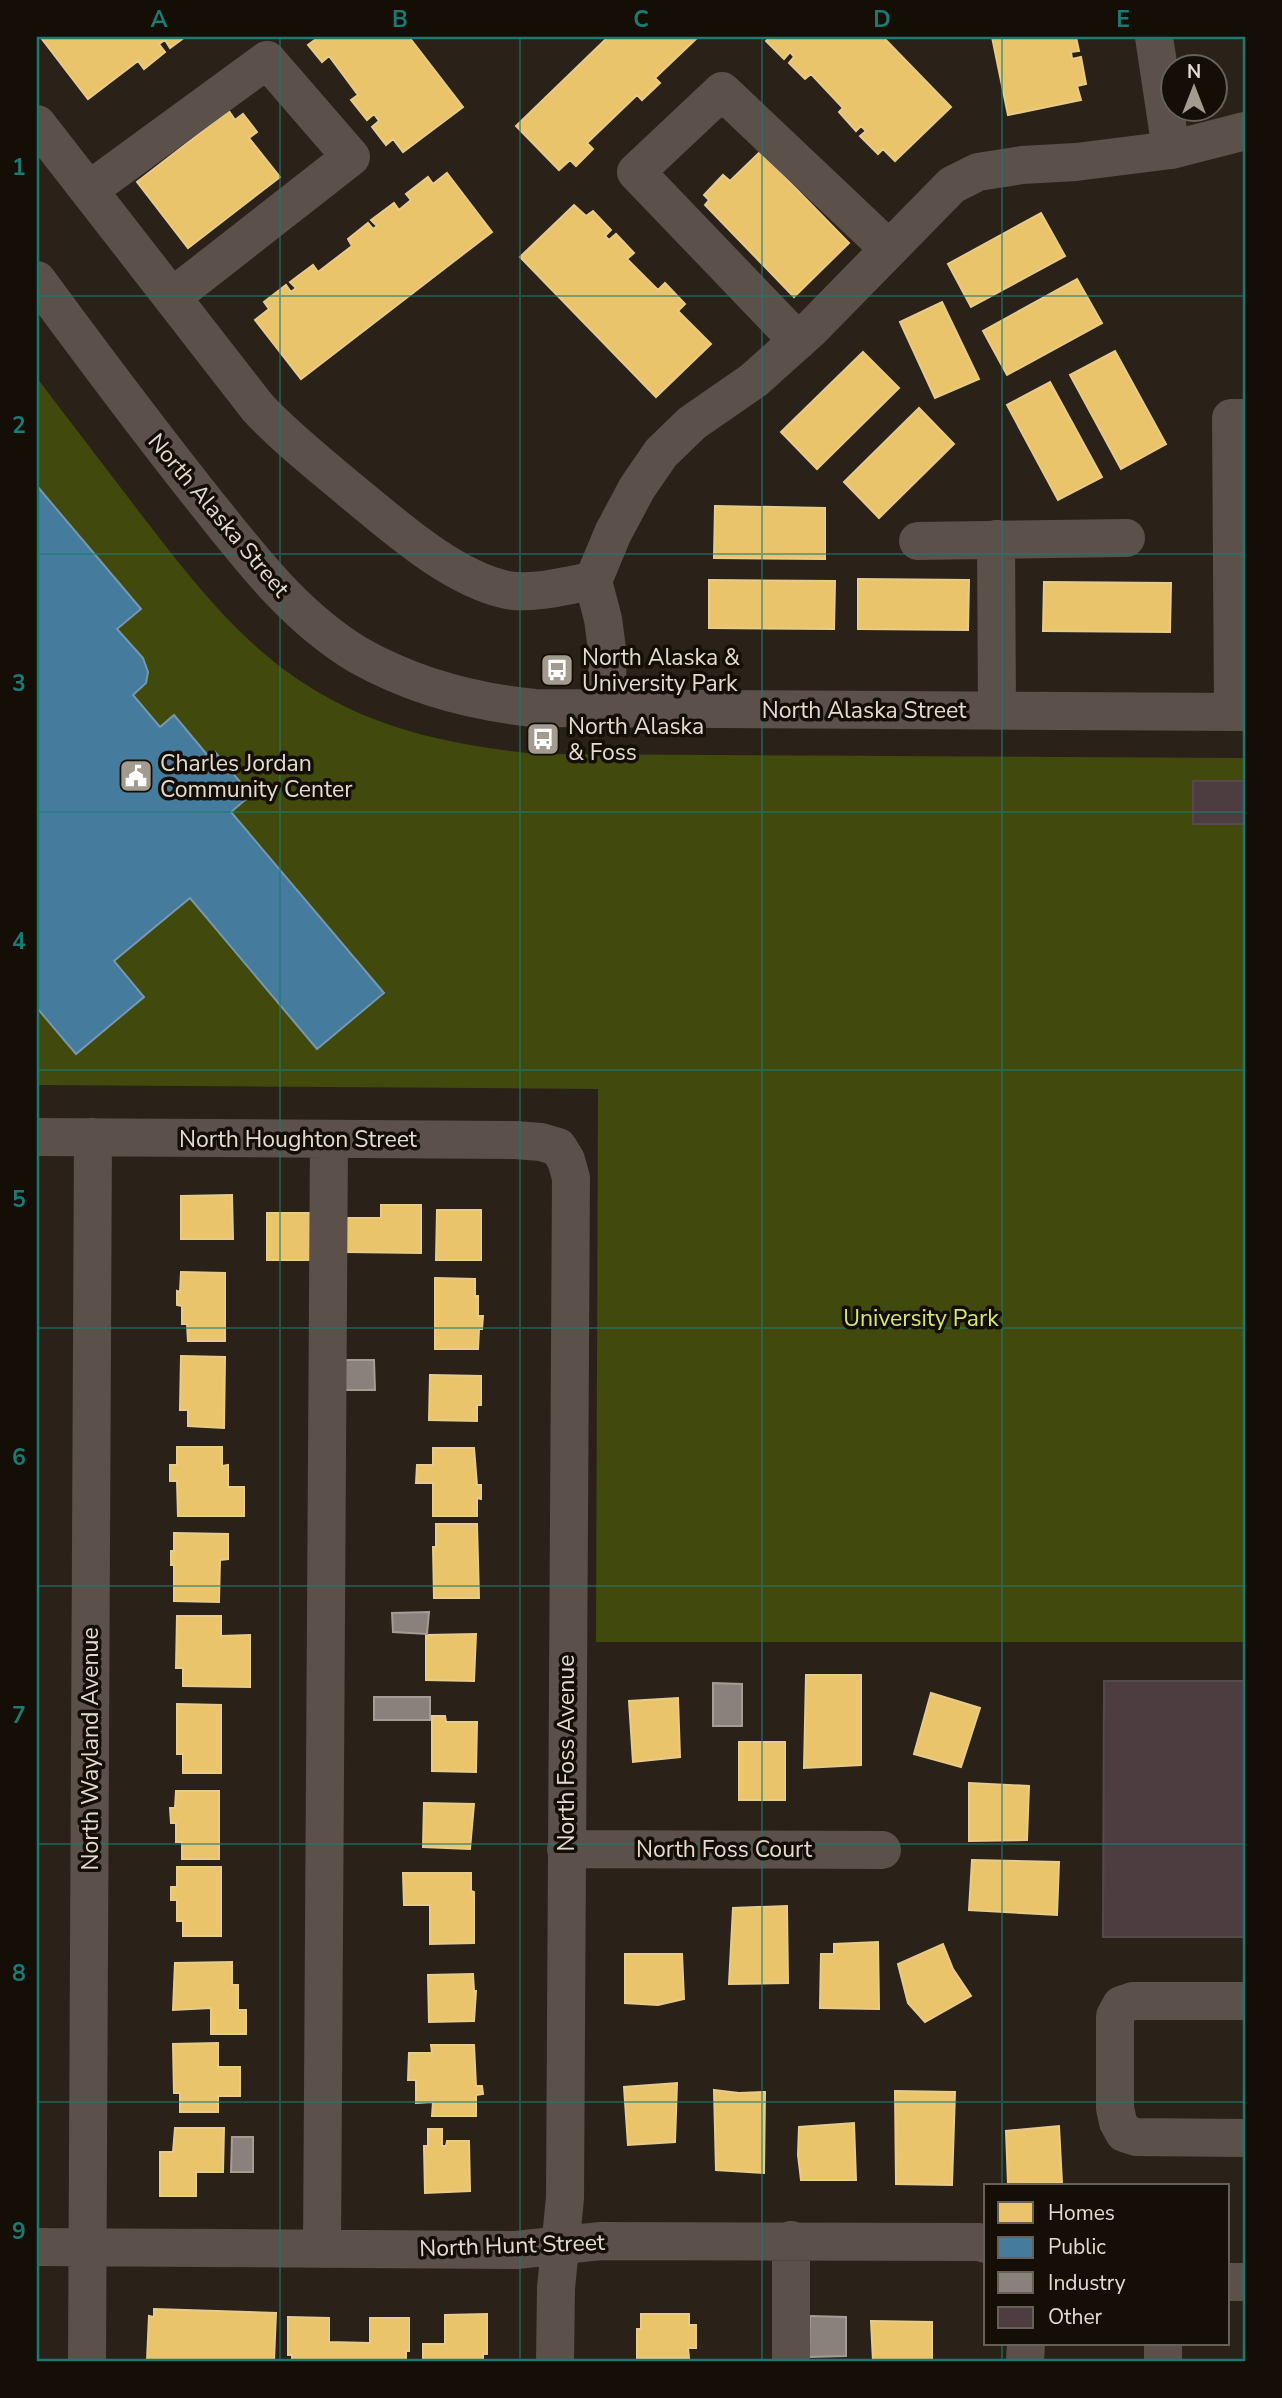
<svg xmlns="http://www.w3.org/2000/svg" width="1282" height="2398" font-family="'Nunito Sans',sans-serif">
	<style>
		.green { fill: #41490d }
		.homes { fill: #e9c46a; stroke: #e8cb89; stroke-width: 2 }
		.public { fill: #457b9d; stroke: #7598ac; stroke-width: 2 }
		.industry { fill: #8a817c; stroke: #a59c95; stroke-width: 2 }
		.building { fill: #4d3d41; stroke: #534b4a; stroke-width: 2 }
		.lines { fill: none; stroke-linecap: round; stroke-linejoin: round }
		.minor { stroke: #5c504a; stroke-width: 38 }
		.grid { fill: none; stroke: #1a7b73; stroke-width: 2; stroke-opacity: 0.55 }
		.labels { text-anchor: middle; stroke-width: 7; stroke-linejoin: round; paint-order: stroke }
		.street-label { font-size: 23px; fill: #e4dbd0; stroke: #140e06 }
		.poi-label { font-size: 23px; fill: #e4dbd0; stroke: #140e06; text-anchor: start }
		.park-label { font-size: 23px; fill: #d2e971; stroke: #140e06 }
		.neatline { fill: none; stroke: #1a7b73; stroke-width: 2.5 }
		.grid-label { font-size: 23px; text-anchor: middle; font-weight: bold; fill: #1a7b73 }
	</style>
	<rect width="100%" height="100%" fill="#2a2218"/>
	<path class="green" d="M37,378C71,423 106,468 140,513C208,601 264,675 371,718C424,739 480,748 536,754L1245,758V1642H596L598,1089L37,1085Z"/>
	<path class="homes" d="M46,37H185L170,48L165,40L159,44L165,52L144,69L138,61L88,99L42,39Z
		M314,37H409L463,107L403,152L393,139L386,145L372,127L379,121L374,114L367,120L351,100L358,95L329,56L322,62L308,45L316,39Z
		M608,37H698L655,78L660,83L642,100L637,95L587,143L593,149L576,166L570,160L559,170L516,126Z
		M770,37H883L951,107L895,161L883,149L878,154L860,136L866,131L861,126L856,131L839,112L843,108L811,74L805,79L789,63L794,57L790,52L784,59L766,41Z
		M992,37H1076L1079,51L1071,52L1072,59L1081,57L1086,84L1077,86L1081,100L1008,115Z
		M229,111L235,120L243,114L257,132L249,138L280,177L188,248L137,182Z
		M760,152L849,243L794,297L705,205L709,200L704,195L723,175L730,181Z
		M447,173L492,232L301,379L255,320L269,309L264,302L286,285L291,292L296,288L290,282L313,265L318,272L352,246L348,239L368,223L373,229L377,226L371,220L394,203L399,210L411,200L406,194L428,177L433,184Z
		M574,205L586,216L593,211L611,230L605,236L609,240L616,234L634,253L627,259L658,290L665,283L685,304L678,311L711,344L656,397L520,257Z
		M1041,213L1065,256L971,307L948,264Z
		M1077,279L1102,323L1007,375L983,331Z
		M942,302L979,379L935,398L900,322Z
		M1115,351L1166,444L1121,469L1070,375Z
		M863,352L899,388L817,469L781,432Z
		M1050,382L1102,477L1058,500L1007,405Z
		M919,408L954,444L879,518L844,482Z
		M715,506L825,508V559L714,558Z
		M858,579L969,580L968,630L858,629Z
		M709,580L835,581L834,629L709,628Z
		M1044,582L1171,583L1170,632L1043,631Z
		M232,1195L233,1239H181V1196Z
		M381,1205H421V1253L346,1252V1218H381Z
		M437,1210H481V1260H436Z
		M267,1213H322V1260H267Z
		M181,1272L225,1273V1341H188L187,1324H182V1306L177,1305V1291L180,1292Z
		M435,1278L475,1279V1296H478V1316H483L482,1329H479L478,1349H435Z
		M181,1356L225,1357L224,1428L188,1426V1410H180Z
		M430,1375L481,1376V1405H477V1421L429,1420Z
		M177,1447H222V1466L228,1465V1487H244V1516H178L177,1481H170V1465H177Z
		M433,1448H474L477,1485H481V1499L477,1498V1516H433V1483H416L417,1465H433Z
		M436,1524H477L479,1598H434L433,1547H436Z
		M174,1533L228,1534V1559L220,1560L219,1602L174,1601V1565H171V1551H174Z
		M177,1616H221V1636L250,1635V1687L183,1686V1668H176Z
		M476,1634L474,1681L426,1680V1635Z
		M806,1675H861V1765L804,1768Z
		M931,1693L980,1708L961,1767L914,1754Z
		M678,1698L680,1757L633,1762L629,1701Z
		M177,1704L221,1705V1773H183V1754H177Z
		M432,1716H445L446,1722H477L476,1772L432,1771Z
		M739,1742H785V1800H739Z
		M969,1783L1029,1786L1027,1840L969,1841Z
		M176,1791H219V1859H182V1842H176V1823H171L170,1808H175Z
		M424,1803L474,1804L470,1849L423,1847Z
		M972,1860L1059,1862L1057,1915L969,1910Z
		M177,1867H221V1936H183V1921H177V1900H171V1887H177Z
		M403,1873H471V1891L474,1892V1943L430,1944V1905H404Z
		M787,1906L788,1983L729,1984L733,1908Z
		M878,1942L879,2009L820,2008L821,1954H834V1944Z
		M943,1944L953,1969L971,1996L925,2022L908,2003L898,1964Z
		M625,1954H682L684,1999L658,2005L625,2003Z
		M232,1962V1985H238V2010H246V2034H211V2008L173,2010L175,1963Z
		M473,1974L474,1991H476L474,2021L429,2022L428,1975Z
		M218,2043V2067H240V2096H218V2112H180V2093H174L173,2044Z
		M431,2045H474L476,2086H482L483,2094L476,2095V2116H432L433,2102L416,2103V2080H408L409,2053H432Z
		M677,2083L675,2142L628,2145L624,2087Z
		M714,2090L739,2093L765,2092L764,2173L716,2170Z
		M895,2091L955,2092L952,2185L896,2184Z
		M854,2123L856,2180H801L798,2155L799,2127Z
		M1059,2126L1062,2183L1008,2184L1006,2131Z
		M175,2128H224L223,2172H196V2196H160V2152H173Z
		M428,2129H442V2146H446L447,2141H469L470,2191L425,2193L424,2146H428Z
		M154,2309L276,2313L274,2361H147L149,2316L154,2317Z
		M487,2314V2354H483V2361H423V2344H445V2315Z
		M641,2314H689V2325H696V2348H688L689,2358H637V2329H641Z
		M288,2317L329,2318V2342L370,2343V2318H409V2351H406V2361H292V2355H288Z
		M871,2321L932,2322V2361H873Z"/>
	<path class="public" d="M37,486L141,609L117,629L143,658L148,672L146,683L133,695L160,727L174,715L209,757L215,752L251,795L231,812L384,993L317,1049L190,898L114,961L144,997L76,1054L37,1008Z"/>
	<path class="industry" d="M343,1360H374L375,1390H343Z
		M429,1612L427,1634L393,1632L392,1613Z
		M713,1683L742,1684V1726H713Z
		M374,1697H430V1720H374Z
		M232,2137H253V2172H231Z
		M810,2316L846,2317V2356L809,2357Z"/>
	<path class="building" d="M1193,781H1245V824H1193Z
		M1104,1681H1245V1937H1103Z"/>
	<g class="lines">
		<path class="minor" d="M1154,37L1171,150
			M37,124L258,408C286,438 318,463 350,490C394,526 451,578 507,590C534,595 566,585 593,581
			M89,190L267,60L351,157L172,297
			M37,280C93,356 149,431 208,505C252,560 296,618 358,655C413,686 473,702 535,708L1245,712
			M798,341L636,172L722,91L889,249
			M996,539L997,711
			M918,541L1126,538
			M608,708L607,649L603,619L593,581L613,533L637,488L661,453L692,423L754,380L812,328L952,185L978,172L1022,165L1076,162L1171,150L1245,131
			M1233,712L1231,418H1245
			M37,1137L515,1140L541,1142L558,1147L566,1160L571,1178L565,2198L556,2288L555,2361
			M566,1849L882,1850
			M1245,2001H1133L1121,2005L1115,2016V2108L1118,2122L1124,2133L1136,2137L1245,2138
			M37,2247L516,2250L601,2241L979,2242L986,2244
			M322,2249L329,1139
			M1228,2282H1245
			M87,2361L93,1137
			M791,2361V2240
			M1025,2361L1026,2344
			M1163,2361V2344"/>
	</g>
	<path class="grid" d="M280,37V2361M520,37V2361M762,37V2361M1002,37V2186M37,296H1245M37,554H1245M37,812H1245M37,1070H1245M37,1328H1245M37,1586H1245M37,1844H1245M37,2102H1245M1002,2344V2361"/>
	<defs>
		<symbol id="bus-square" viewBox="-11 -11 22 22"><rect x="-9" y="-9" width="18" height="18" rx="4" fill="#a39a90" stroke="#140e06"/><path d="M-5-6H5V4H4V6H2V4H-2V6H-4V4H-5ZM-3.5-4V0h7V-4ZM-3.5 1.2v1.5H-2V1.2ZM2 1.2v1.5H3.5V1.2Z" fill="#fff"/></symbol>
		<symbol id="civic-square" viewBox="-11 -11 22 22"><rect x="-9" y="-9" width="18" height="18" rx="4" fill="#a39a90" stroke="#140e06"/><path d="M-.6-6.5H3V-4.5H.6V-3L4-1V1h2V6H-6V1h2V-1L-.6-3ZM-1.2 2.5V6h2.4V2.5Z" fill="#fff"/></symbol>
	</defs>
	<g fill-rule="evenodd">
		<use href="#bus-square" x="538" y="651" width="38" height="38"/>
		<use href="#bus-square" x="524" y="720" width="38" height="38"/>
		<use href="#civic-square" x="117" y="757" width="38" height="38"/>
	</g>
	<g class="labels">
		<g class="street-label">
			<text transform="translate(219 515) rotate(50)" y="8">North Alaska Street</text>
			<text x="864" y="718">North Alaska Street</text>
			<text x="298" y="1147">North Houghton Street</text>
			<text transform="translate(90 1749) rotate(-90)" y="8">North Wayland Avenue</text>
			<text transform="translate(566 1753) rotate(-90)" y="8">North Foss Avenue</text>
			<text x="724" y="1857">North Foss Court</text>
			<text transform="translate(512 2245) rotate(-2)" y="8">North Hunt Street</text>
		</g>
		<g class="poi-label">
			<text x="582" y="665">North Alaska &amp;<tspan x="582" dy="26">University Park</tspan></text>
			<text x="568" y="734">North Alaska<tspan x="568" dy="26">&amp; Foss</tspan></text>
			<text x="160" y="771">Charles Jordan<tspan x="160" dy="26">Community Center</tspan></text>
		</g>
		<g class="park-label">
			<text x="921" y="1326">University Park</text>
		</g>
	</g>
	<rect width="1282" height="2398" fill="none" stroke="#140e06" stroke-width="77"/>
	<rect x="984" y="2184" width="245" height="161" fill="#140e06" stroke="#676057" stroke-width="2"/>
	<rect x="998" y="2202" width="35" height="21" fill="#e9c46a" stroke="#676057" stroke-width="2"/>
	<text x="1048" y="2220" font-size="21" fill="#e4dbd0">Homes</text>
	<rect x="998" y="2237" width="35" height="21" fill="#457b9d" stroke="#676057" stroke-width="2"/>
	<text x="1048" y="2254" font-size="21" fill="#e4dbd0">Public</text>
	<rect x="998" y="2272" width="35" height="21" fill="#8a817c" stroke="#676057" stroke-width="2"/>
	<text x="1048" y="2290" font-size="21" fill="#e4dbd0">Industry</text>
	<rect x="998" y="2307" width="35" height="21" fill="#4d3d41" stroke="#676057" stroke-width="2"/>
	<text x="1048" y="2324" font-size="21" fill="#e4dbd0">Other</text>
	<g transform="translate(1194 88)"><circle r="33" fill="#140e06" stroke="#676057" stroke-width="2"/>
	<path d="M0-5L12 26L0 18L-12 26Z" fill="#a39a90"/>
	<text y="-10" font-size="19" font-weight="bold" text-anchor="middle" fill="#e4dbd0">N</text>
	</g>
	<rect x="38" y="38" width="1206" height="2322" class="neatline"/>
	<g class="grid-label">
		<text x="159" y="27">A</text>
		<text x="400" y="27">B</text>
		<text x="641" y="27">C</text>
		<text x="882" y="27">D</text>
		<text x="1123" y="27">E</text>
		<text x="19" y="175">1</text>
		<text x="19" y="433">2</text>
		<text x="19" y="691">3</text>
		<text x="19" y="949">4</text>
		<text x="19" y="1207">5</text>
		<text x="19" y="1465">6</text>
		<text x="19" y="1723">7</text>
		<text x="19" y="1981">8</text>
		<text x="19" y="2239">9</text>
	</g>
</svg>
